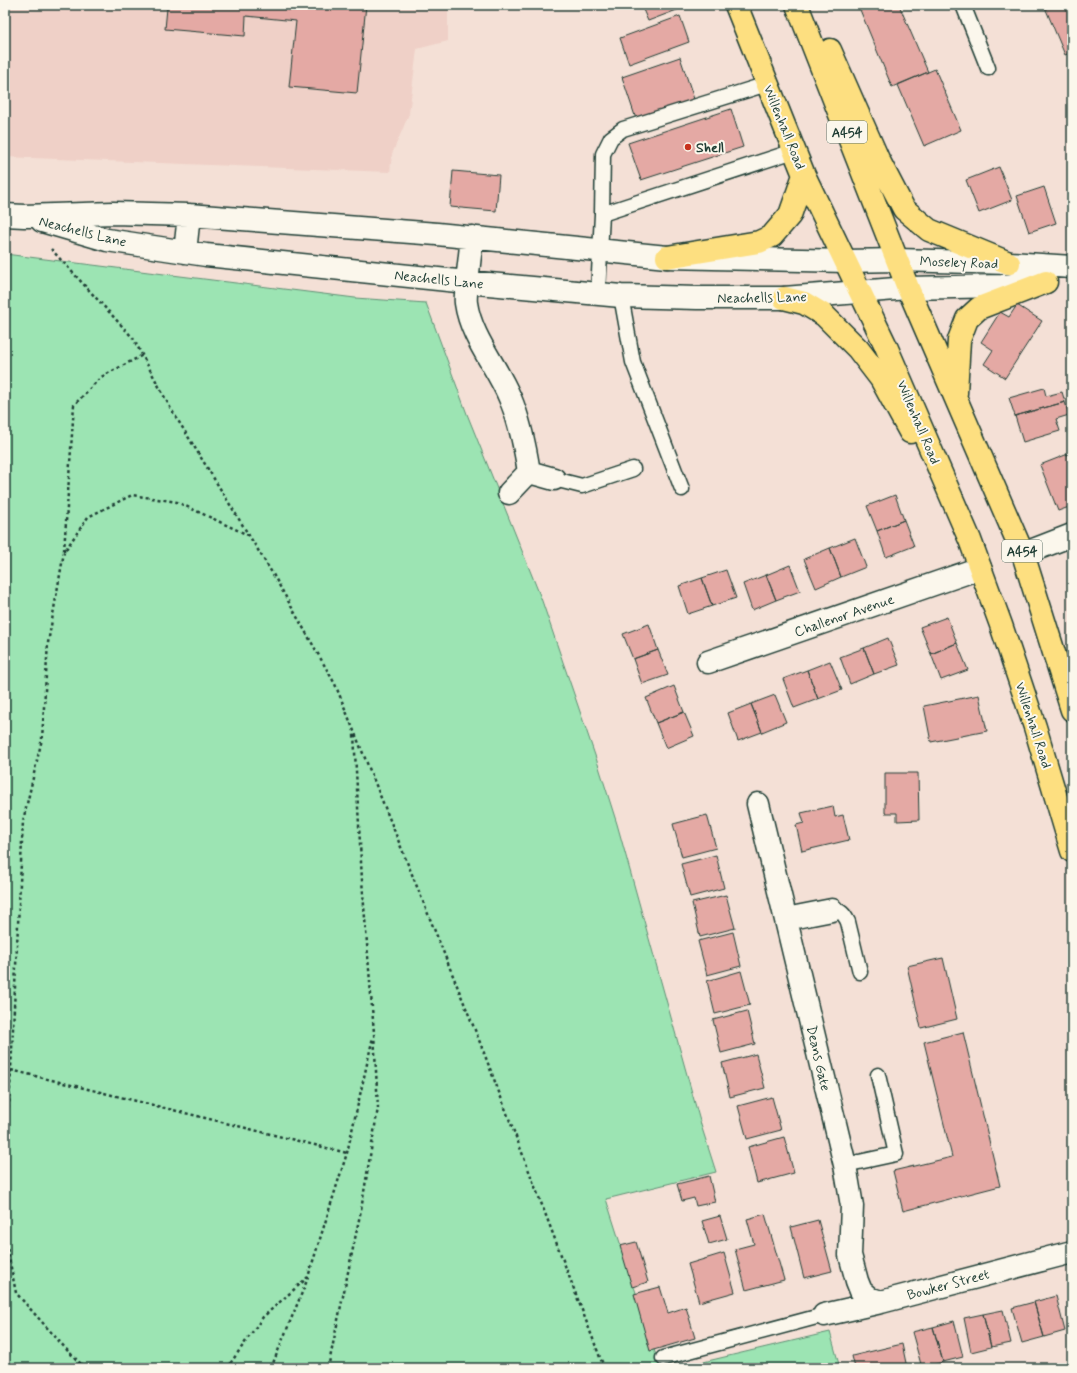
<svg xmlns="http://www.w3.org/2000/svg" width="1077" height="1373" font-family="Mynerve,sans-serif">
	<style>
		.built { fill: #efd0c7 }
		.green { fill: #9ce4b3; stroke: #5e9074 }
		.building { fill: #e4a9a4; stroke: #1f3d34 }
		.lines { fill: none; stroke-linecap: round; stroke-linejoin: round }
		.service-casing { stroke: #1f3d34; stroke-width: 17 }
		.minor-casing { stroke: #1f3d34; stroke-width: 25 }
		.tertiary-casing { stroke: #1f3d34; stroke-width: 25 }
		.trunk-casing { stroke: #1f3d34; stroke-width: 25 }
		.path { stroke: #1f3d34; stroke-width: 2.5; stroke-dasharray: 3 3; stroke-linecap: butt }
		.service { stroke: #fbf7ec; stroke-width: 14 }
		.minor { stroke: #fbf7ec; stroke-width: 22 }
		.tertiary { stroke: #fbf7ec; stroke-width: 22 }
		.trunk { stroke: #fddf80; stroke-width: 22 }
		.poi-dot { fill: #c8321e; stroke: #fbf7ec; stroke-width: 1.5 }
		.labels { text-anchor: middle; stroke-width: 4; stroke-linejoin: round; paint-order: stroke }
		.shield { fill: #fbf7ec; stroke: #61756b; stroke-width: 1 }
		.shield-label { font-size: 13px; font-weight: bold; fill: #1f3d34 }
		.street-label { font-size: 14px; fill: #1f3d34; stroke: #fbf7ec }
		.poi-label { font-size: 14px; font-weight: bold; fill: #1f3d34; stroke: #fbf7ec; text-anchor: start }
	</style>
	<rect width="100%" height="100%" fill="#f4e0d6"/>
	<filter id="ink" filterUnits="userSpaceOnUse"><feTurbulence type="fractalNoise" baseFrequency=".025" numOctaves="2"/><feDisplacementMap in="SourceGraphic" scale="8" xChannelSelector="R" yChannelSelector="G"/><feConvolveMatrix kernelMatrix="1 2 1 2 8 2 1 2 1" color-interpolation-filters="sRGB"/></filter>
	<g filter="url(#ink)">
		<path class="built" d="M5,5H448V41L417,49L409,114L392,154L390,172L5,157Z"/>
		<path class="green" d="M5,254L355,298L426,303L467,414L541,598L599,767L617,824L701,1125L716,1172L606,1199L660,1368H5Z
			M830,1332L840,1368H678Z"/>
		<path class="building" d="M135,5H366L357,93L289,87L296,21L246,16L245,36L165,29L167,8Z
			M641,5H680L682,8L648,21Z
			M858,5H899L928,72L892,87Z
			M1044,5H1072V52L1065,55Z
			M680,16L689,42L629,64L620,38Z
			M680,57L694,99L636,119L622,77Z
			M935,69L961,130L924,146L898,85Z
			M731,109L743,147L641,180L628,143Z
			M999,167L1012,200L979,213L966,180Z
			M453,171L499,175L496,211L450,207Z
			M1044,187L1056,223L1029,232L1017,196Z
			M1017,305L1042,321L1005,378L984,364L993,350L981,342L1000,312L1009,317Z
			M1069,305H1072V336H1071Z
			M1044,388L1046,396L1062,392L1065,402L1015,416L1009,398Z
			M1065,402L1069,415L1056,419L1060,431L1023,442L1015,416Z
			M1068,454L1072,465V506L1058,511L1040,465Z
			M895,495L904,520L877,531L867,506Z
			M904,520L914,546L886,557L877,531Z
			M855,538L866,567L841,577L830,548Z
			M830,548L841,577L816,588L804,559Z
			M790,565L800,591L776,600L766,575Z
			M726,570L736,598L712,606L702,578Z
			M766,575L776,600L752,610L743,584Z
			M702,578L712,606L688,614L679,586Z
			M947,617L957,643L931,654L920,627Z
			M649,624L658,650L633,659L623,634Z
			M888,638L899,665L874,674L864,648Z
			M957,643L968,670L941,680L931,654Z
			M864,648L874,674L850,684L840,657Z
			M658,650L668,675L642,684L633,659Z
			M830,661L842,690L818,699L807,670Z
			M807,670L818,699L794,708L783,679Z
			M674,686L684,712L656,723L646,698Z
			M775,695L786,722L762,732L751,704Z
			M979,695L987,731L931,742L924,706Z
			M751,704L762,732L738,741L728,713Z
			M684,712L694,736L666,748L656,723Z
			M885,773H918L919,820L897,821V813H885Z
			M833,806L835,817L843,815L849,840L802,851L796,825L804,823L801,813Z
			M707,815L716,848L682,857L673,824Z
			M716,855L724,888L690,897L681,864Z
			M726,895L735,928L700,937L692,903Z
			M733,932L741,966L707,975L698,941Z
			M943,958L957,1019L921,1028L907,966Z
			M741,971L750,1005L715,1014L707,981Z
			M747,1011L755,1044L721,1053L713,1020Z
			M963,1032L1000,1186L903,1211L893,1171L952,1157L924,1042Z
			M756,1054L765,1088L730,1097L722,1063Z
			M772,1097L781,1130L747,1139L738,1106Z
			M784,1137L794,1173L757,1183L748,1147Z
			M709,1176L715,1202L696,1206L694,1198L682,1201L677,1184Z
			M765,1214L784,1280L746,1290L735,1249L754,1244L747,1219Z
			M720,1216L727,1239L709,1244L702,1221Z
			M818,1220L832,1271L804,1278L791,1227Z
			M636,1242L648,1282L632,1287L620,1246Z
			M724,1253L735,1292L699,1302L688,1264Z
			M660,1287L668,1313L686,1307L695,1338L650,1351L634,1294Z
			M1056,1296L1065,1331L1044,1337L1034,1302Z
			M1034,1302L1044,1337L1022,1343L1012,1308Z
			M1003,1310L1011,1343L991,1347L983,1314Z
			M983,1314L991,1347L971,1352L964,1318Z
			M954,1321L963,1357L943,1362L933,1327Z
			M933,1327L943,1362L922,1368L912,1332Z
			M902,1344L907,1368H855L852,1356Z"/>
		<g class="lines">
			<defs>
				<path id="service" d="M963,5L988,68
					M602,214L794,151
					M598,293L602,214L603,154L611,138L623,129L767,84
					M621,296L633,362L682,489
					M554,479L582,486L633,469
					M832,910C841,910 844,914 848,922L860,972
					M845,1165L896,1154L878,1075
					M663,1358L824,1315"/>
				<path id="minor" d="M467,282C467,289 465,296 466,303C471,338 497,366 510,398C520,421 525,447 529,472L509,493
					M529,472L554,479
					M1023,554L1072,535
					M708,662L980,568
					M758,804L845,1165L852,1206L850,1255L857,1281L861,1291L869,1298L881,1302
					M786,919L832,910
					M824,1315L881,1302L1072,1252"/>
				<path id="tertiary" d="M5,215L24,216L113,213L189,215L437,234L667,257L846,261L897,260L1009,263L1072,267
					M42,221L107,240L206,255L467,282L621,296L697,298H784L908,288L1002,286L1037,283
					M185,252L189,215
					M467,282L472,237"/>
				<path id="trunk" d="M736,5L804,175L885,344L970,540L1001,625L1035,727L1072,851
					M797,5L908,288L1023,554L1072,710
					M830,50L878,159L904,209L929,230L1009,263
					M667,257L759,242L772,236L790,215L804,175
					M784,298L804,303L824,315L858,349L881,379L910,432
					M956,393L959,340L967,319L979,308L1046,282"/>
			</defs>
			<use href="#service" class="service-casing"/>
			<use href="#minor" class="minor-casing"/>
			<use href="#tertiary" class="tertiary-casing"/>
			<use href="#trunk" class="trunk-casing"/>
			<path class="path" d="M51,249L133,338L171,409L274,576L335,684L481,1045L601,1360L606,1368
				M64,551L74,405L101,377L143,355
				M11,1070L347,1153
				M1072,1112L1071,1118L1072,1133
				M5,1120L9,1103L11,1070L23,821L42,739L48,643L64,552L88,517L132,495L177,502L248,535
				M5,1237L16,1293L67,1350L85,1368
				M227,1368L263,1317L308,1277L347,1153L373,1037
				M271,1368L308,1278
				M328,1368L361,1210L378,1108L374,1033L362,880L354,734"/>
			<use href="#service" class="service"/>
			<use href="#minor" class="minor"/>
			<use href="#tertiary" class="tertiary"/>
			<use href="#trunk" class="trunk"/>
		</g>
	</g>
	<circle class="poi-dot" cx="688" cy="147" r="4"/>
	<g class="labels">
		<g class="shield">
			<rect x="827" y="121" width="40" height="22" rx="3"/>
			<rect x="1002" y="540" width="40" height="22" rx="3"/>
		</g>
		<g class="shield-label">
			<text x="847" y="137">A454</text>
			<text x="1022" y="556">A454</text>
		</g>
		<g class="street-label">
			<text transform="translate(785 127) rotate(68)" y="5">Willenhall Road</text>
			<text transform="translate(83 231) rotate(14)" y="5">Neachells Lane</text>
			<text transform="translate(959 262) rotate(2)" y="5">Moseley Road</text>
			<text transform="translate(439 279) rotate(6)" y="5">Neachells Lane</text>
			<text transform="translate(762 297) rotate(-1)" y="5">Neachells Lane</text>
			<text transform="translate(919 422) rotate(67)" y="5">Willenhall Road</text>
			<text transform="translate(844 615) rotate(-19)" y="5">Challenor Avenue</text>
			<text transform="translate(1034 725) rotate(72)" y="5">Willenhall Road</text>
			<text transform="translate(819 1058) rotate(77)" y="5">Deans Gate</text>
			<text transform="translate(948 1284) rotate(-15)" y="5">Bowker Street</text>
		</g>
		<g class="poi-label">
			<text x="696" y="152">Shell</text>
		</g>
	</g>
	<rect width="1077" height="1373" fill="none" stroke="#fbf7ec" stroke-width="20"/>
	<rect x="10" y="10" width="1057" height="1353" fill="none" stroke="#1f3d34" stroke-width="1.5" filter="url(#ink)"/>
</svg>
